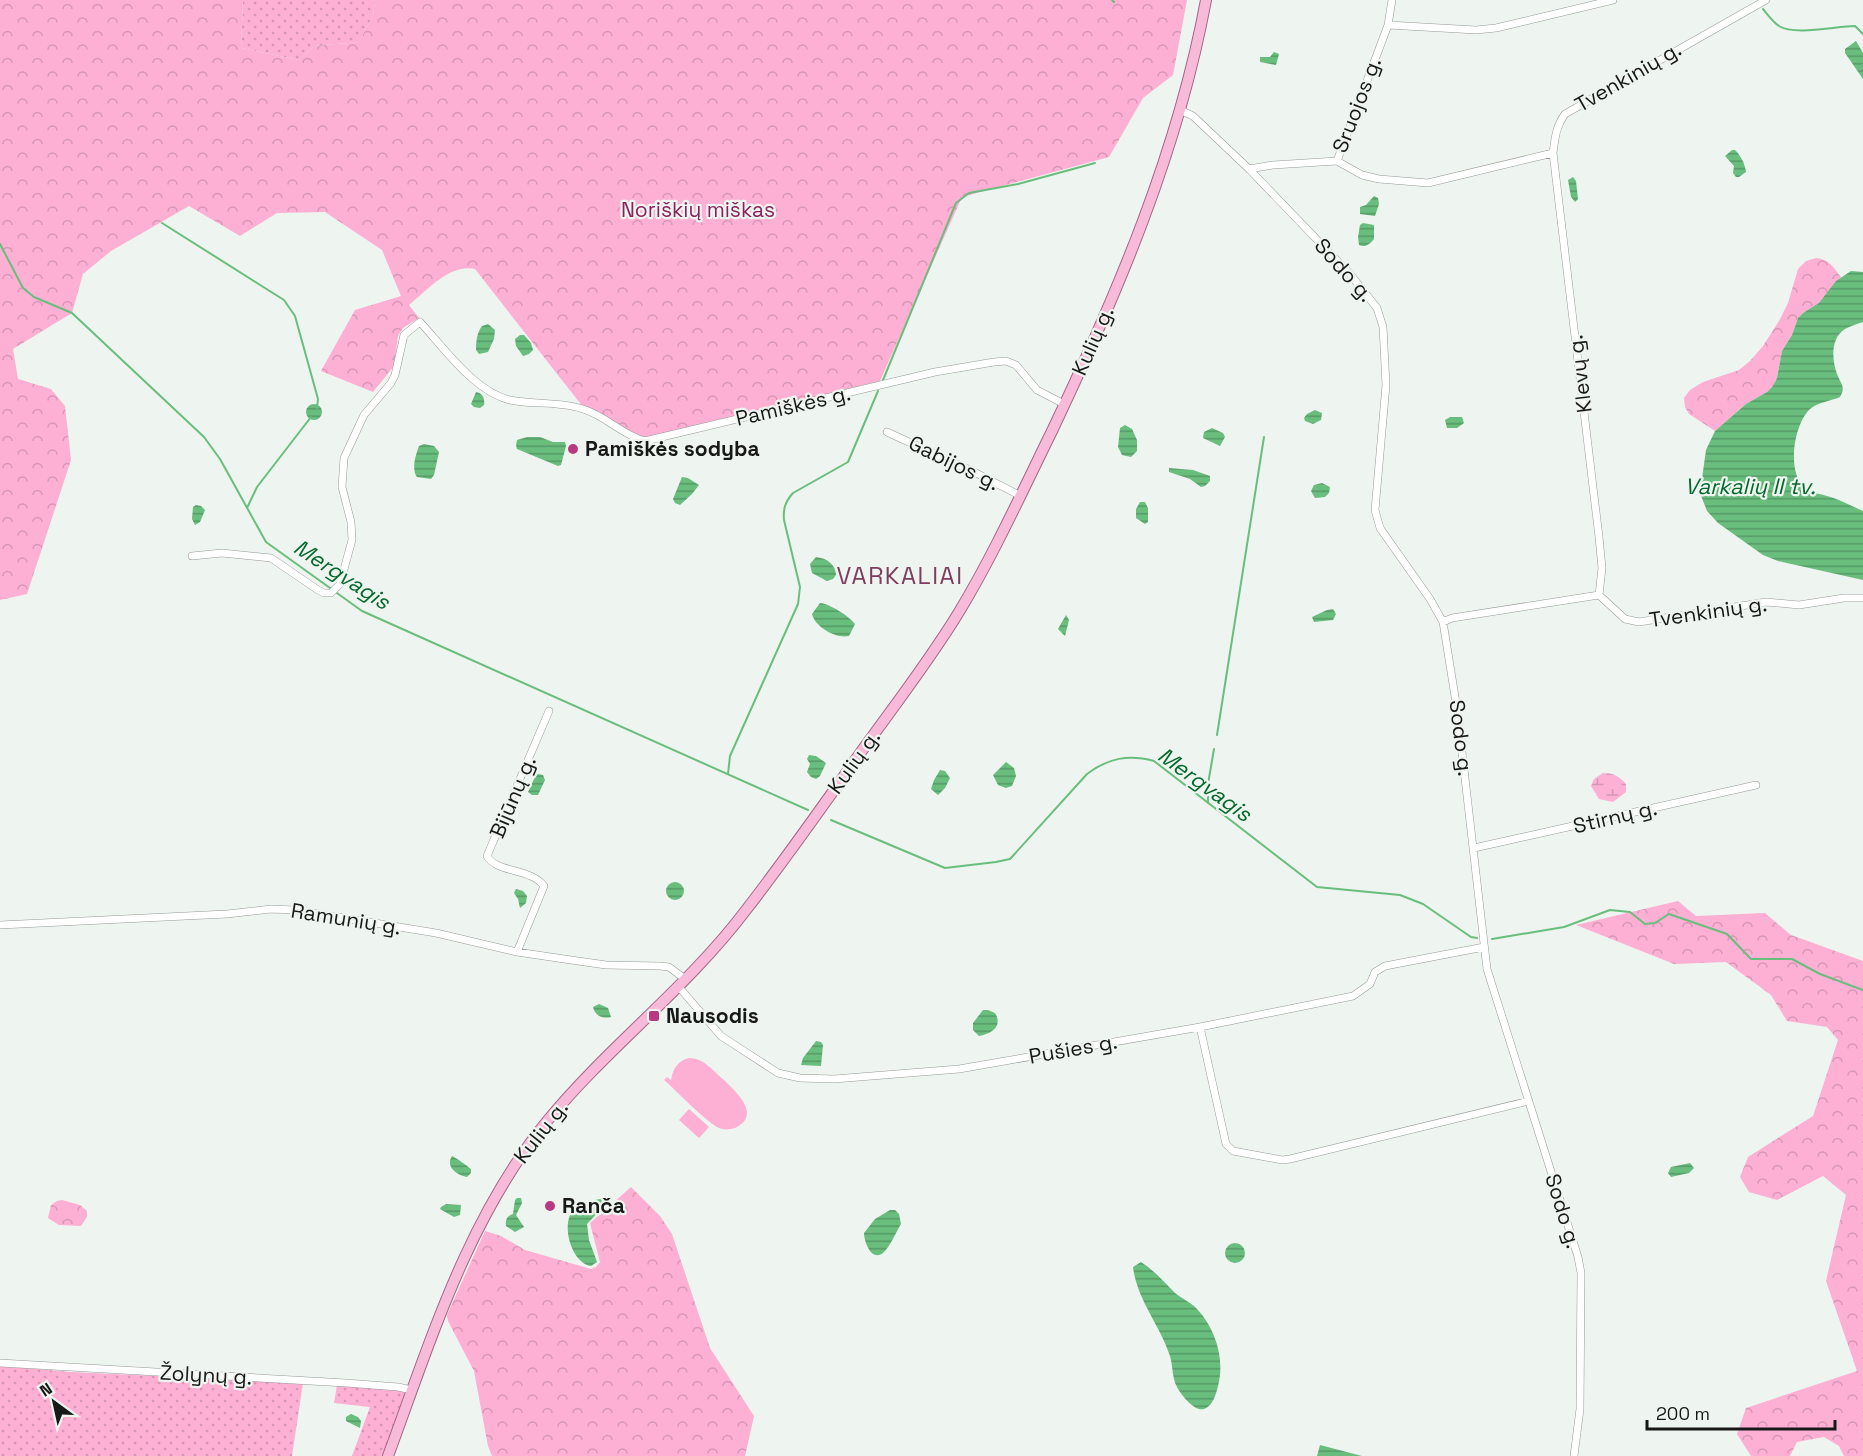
<svg xmlns="http://www.w3.org/2000/svg" width="1863" height="1456" font-family="'Space Grotesk',sans-serif">
	<style>
		.grass { fill: url(#grass-dots) }
		.forest { fill: url(#forest-crowns) }
		.wetland { fill: url(#wetland-marsh) }
		.pitch { fill: #fdafd4 }
		.water { fill: url(#water-rules) }
		.lines { fill: none; stroke-linecap: round; stroke-linejoin: round }
		.stream { stroke: #69be7d; stroke-width: 2 }
		.minor-casing { stroke: #959a96; stroke-width: 8 }
		.primary-casing { stroke: #a56485; stroke-width: 12 }
		.minor { stroke: #fff; stroke-width: 7 }
		.primary { stroke: #f7bad9; stroke-width: 10 }
		.poi-dot { fill: #b93882; stroke: #eef4ef; stroke-width: 2 }
		.labels { text-anchor: middle; stroke-width: 4.5; stroke-linejoin: round; paint-order: stroke }
		.street-label { font-size: 21px; fill: #171918; stroke: #eef4ef }
		.park-label { font-size: 21px; fill: #8b205f; stroke: #eef4ef }
		.poi-label { font-size: 21px; font-weight: bold; fill: #171918; stroke: #eef4ef; text-anchor: start }
		.water-label { font-size: 22px; font-style: italic; fill: #05692e; stroke: #eef4ef }
		.quarter-label { font-size: 24px; letter-spacing: 1.5px; fill: #7e3d5f; stroke: #eef4ef }
	</style>
	<defs>
		<pattern id="grass-dots" width="8" height="8" patternUnits="userSpaceOnUse" patternTransform="scale(1.5)"><rect width="8" height="8" fill="#fdafd4"/><path d="M2 2h.1M6 6h.1" fill="none" stroke="#d896b5" stroke-width="1.8" stroke-linecap="round"/></pattern>
		<pattern id="forest-crowns" width="20" height="18" patternUnits="userSpaceOnUse" patternTransform="scale(1.5)"><rect width="20" height="18" fill="#fdafd4"/><path d="M2 6a3 3 0 1 1 6 0M12 15a3 3 0 1 1 6 0" fill="none" stroke="#d896b5"/></pattern>
		<pattern id="wetland-marsh" width="20" height="14" patternUnits="userSpaceOnUse" patternTransform="scale(1.5)"><rect width="20" height="14" fill="#fdafd4"/><path d="M1 5h8M5 5V1M11 12h8M15 12V8" fill="none" stroke="#d896b5"/></pattern>
		<pattern id="water-rules" width="6" height="5" patternUnits="userSpaceOnUse" patternTransform="scale(1.5)"><rect width="6" height="5" fill="#69be7d"/><path d="M0 2.5h6" fill="none" stroke="#559a65"/></pattern>
	</defs>
	<rect width="100%" height="100%" fill="#eef4ef"/>
	<path class="grass" d="M243,0H375L373,16L359,42L314,46L299,60L241,48Z
		M0,1366L72,1372L303,1383L292,1456H0Z
		M337,1385L401,1389L404,1391L405,1399L383,1456H352L370,1407L334,1403Z"/>
	<path class="forest" d="M0,0H243L241,48L299,60L314,46L359,42L373,16L375,0H1187L1173,75L1143,98L1109,157L962,197L880,381L650,437H642L633,434L583,407L475,269C449,264 428,290 409,305L419,318L403,328L398,336L394,366L373,392L321,371L355,310L401,296L382,250L325,212L277,213L240,236L189,206L111,251L83,274L72,313L13,349L18,379L51,389L65,406L71,460L27,594L0,600Z
		M1816,258C1829,259 1834,268 1841,277L1819,304L1803,313L1798,318L1792,335L1782,351L1777,378L1773,386L1767,392L1746,404L1715,431L1689,414L1685,407L1684,398L1690,390L1703,382L1739,370L1750,361L1763,346L1779,321L1788,303L1798,269L1806,261Z
		M1678,901L1696,916L1765,913L1791,935L1863,961V1456H1844L1839,1446L1824,1437L1797,1442L1790,1456H1751L1737,1434L1746,1408L1857,1371L1826,1281L1846,1195L1823,1176L1777,1200L1749,1192L1740,1177L1748,1157L1813,1116L1838,1040L1827,1027L1787,1021L1771,995L1726,962L1674,964L1576,925Z
		M631,1187L660,1216L672,1234L710,1348L754,1416L745,1456H492L488,1446L474,1371L448,1321L447,1315L485,1231L501,1236L525,1250L591,1269L596,1267L600,1262L590,1223Z
		M62,1200L80,1205L87,1211V1217L81,1226L59,1225L48,1218L51,1205L57,1201Z"/>
	<path class="wetland" d="M1603,773C1613,773 1619,776 1626,784V792L1613,802L1599,799L1591,786L1594,779Z"/>
	<path class="pitch" d="M689,1058C704,1058 713,1071 724,1080C735,1091 763,1115 735,1128C729,1130 722,1130 717,1127C701,1117 679,1093 664,1080L667,1077L671,1080C673,1068 678,1061 689,1058Z
		M689,1109L709,1127L699,1138L679,1120Z"/>
	<path class="water" d="M1856,41L1863,53V79L1845,53V49Z
		M1274,52L1279,54L1276,65L1260,62V57H1270Z
		M1732,150H1735C1741,156 1745,164 1746,172L1739,177H1736L1733,173L1734,166L1725,156Z
		M1573,177L1576,181L1578,199L1575,202L1571,197L1568,180Z
		M1374,196L1378,198L1379,204L1375,216L1360,214V207L1366,205Z
		M1363,223L1374,225V239C1370,244 1365,248 1359,245L1358,237L1360,225Z
		M1851,271L1863,272V322C1857,324 1850,326 1845,329C1830,338 1832,361 1837,374C1841,384 1846,387 1840,397C1831,401 1818,402 1810,409C1794,424 1787,469 1803,487C1807,491 1811,492 1815,493C1835,497 1845,503 1863,511V580L1778,561L1763,555L1718,523L1707,511L1700,493L1706,450L1715,431L1746,404L1767,392L1773,386L1777,378L1782,351L1792,335L1798,318L1803,313L1819,303L1836,281Z
		M488,324L495,330L494,339L488,352L479,354L476,350C476,342 477,332 482,326Z
		M520,335H524L531,343L533,350L529,354L523,356L516,346L515,339Z
		M476,392C483,393 485,399 484,405L480,408L474,407L471,404Z
		M306 412a8 8 0 1 1 16 0a8 8 0 1 1-16 0Z
		M1315,410L1322,413L1321,420L1313,424L1305,421L1304,418L1307,414Z
		M1450,417H1462L1464,423L1457,428H1447L1445,420Z
		M1125,425L1132,429L1137,440V451L1131,457L1122,455L1118,447L1120,428Z
		M1212,428L1223,433L1225,437L1220,446L1203,438L1204,432Z
		M527,437H540L553,442H565L566,446L561,465L558,466L517,449L516,445L517,440Z
		M424,444L434,446L439,452L434,475L431,479L417,477C411,469 416,454 419,446Z
		M1169,468L1193,470L1210,476V481L1205,486L1201,487L1190,479L1169,472Z
		M682,477L688,478L699,485L692,494L680,505L675,503L673,499Z
		M1322,483L1330,487L1329,493L1325,497L1315,498L1311,491L1314,485Z
		M1140,502H1145L1148,508V522L1145,524L1136,518V509Z
		M196,505L201,506L205,510L200,522L195,525L192,519L193,507Z
		M816,557C827,558 836,565 836,575L833,579L827,581L812,573L810,564Z
		M820,603C830,604 849,616 855,624L849,636C836,639 815,627 812,614Z
		M1333,609L1336,614L1333,620L1314,622L1312,617L1327,610Z
		M1066,615L1069,620L1065,636L1058,629Z
		M809,755L816,756L826,763L820,776L816,779L811,777L807,772L810,764L807,759Z
		M1006,762L1014,768L1016,776L1012,786L1006,788L998,785L993,775Z
		M940,770L945,771L950,778L945,788L938,795L931,789L934,780Z
		M538,774L543,775L545,780L538,795H532L528,792L535,777Z
		M666 891a9 9 0 1 1 18 0a9 9 0 1 1-18 0Z
		M516,889L523,891L527,896L526,903L520,908L518,899L514,893Z
		M599,1004L608,1008L611,1017C603,1019 595,1016 593,1007Z
		M983,1010H988L995,1013C1003,1026 992,1034 979,1036L973,1030V1023Z
		M816,1041L821,1042L823,1045L821,1066L801,1065L803,1058Z
		M452,1156C455,1157 469,1167 471,1169V1173L467,1177C457,1175 445,1167 452,1156Z
		M1690,1163L1694,1168L1689,1173L1671,1177L1668,1173L1671,1167Z
		M517,1198H521L522,1203L516,1215L524,1227L515,1232L506,1226C505,1220 507,1216 513,1214L515,1200Z
		M606,1198L609,1201L587,1224L589,1240L597,1262L591,1266C571,1263 560,1223 574,1209C582,1201 595,1200 606,1198Z
		M446,1204L461,1205L460,1215L454,1217L440,1209L441,1207Z
		M890,1210H895L899,1214L901,1224C896,1232 890,1247 883,1253C871,1262 864,1241 864,1233L875,1219Z
		M1225 1253a10 10 0 1 1 20 0a10 10 0 1 1-20 0Z
		M1141,1262C1155,1271 1164,1282 1175,1293C1182,1299 1191,1302 1197,1309C1216,1329 1225,1360 1218,1386C1216,1394 1213,1406 1204,1409C1195,1412 1181,1395 1177,1387C1172,1378 1173,1366 1170,1356C1160,1325 1137,1300 1133,1267Z
		M351,1414L358,1417L361,1421L360,1428L346,1421V1417Z
		M1320,1445L1362,1456H1317Z"/>
	<g class="lines">
		<path class="stream" d="M1112,0L1114,2
			M1763,9C1768,15 1773,22 1779,26C1795,36 1836,26 1855,26L1863,34
			M162,223L284,300L295,316L318,399L317,408
			M0,244L23,288L34,297L72,313L204,437L220,459L266,542L362,611L808,810
			M883,380L956,203L969,193L1018,184L1095,163
			M247,508L257,487L311,417
			M1217,735L1264,437
			M728,774L730,756L798,604L800,587L784,520C783,509 785,502 793,493L848,462L878,391
			M1208,803V784L1214,749
			M831,820L945,868L996,862L1010,859L1087,774C1108,758 1129,754 1154,761L1317,887L1400,895L1423,904L1471,937L1477,938
			M1492,939L1564,927L1610,910L1630,912L1645,924L1655,923L1669,914L1727,934L1751,959H1792L1820,974L1863,990"/>
		<defs>
			<path id="minor" d="M1388,25L1476,30L1496,28L1613,0
				M1180,110L1193,116L1249,169L1350,274L1377,308L1383,327L1386,385L1375,510L1380,528L1430,599L1443,622L1457,709L1487,969L1578,1257L1581,1273L1580,1409L1574,1456
				M1553,153L1599,537L1602,568L1599,595
				M1337,161L1362,175L1379,179L1428,183L1553,153C1555,138 1556,126 1565,114L1766,0
				M1249,169L1273,165L1337,161L1388,25L1392,0
				M887,432L978,474L1021,496
				M192,556L222,553L271,558L318,590L324,593H331L340,584L352,540L351,522L342,487L344,458L364,415L391,383L395,375L404,335L420,322C444,348 475,392 510,400C534,405 560,401 583,409C606,416 622,435 645,441L935,372L994,362L1006,361L1016,365L1037,390L1064,404
				M1599,595L1625,619L1639,622L1766,602L1799,605L1844,598H1863
				M1443,622L1452,618L1599,595
				M1474,848L1756,785
				M0,925L227,914L271,909L295,910L436,933L517,952L571,960L606,965L660,966L669,967L685,979
				M517,952L544,886C531,868 496,873 487,856L549,711
				M678,986L721,1036L778,1073L800,1078L834,1079L959,1069L1200,1027L1353,996L1370,984L1375,972L1385,966L1484,947
				M1200,1027L1226,1144L1233,1151L1282,1160L1290,1159L1529,1101
				M0,1363L346,1383L398,1387L412,1390"/>
			<path id="primary" d="M388,1456C431,1340 468,1217 548,1120C610,1045 688,987 746,910C788,856 827,800 866,745C898,701 931,658 959,612C994,554 1022,492 1052,431C1118,292 1178,151 1206,0"/>
		</defs>
		<use href="#minor" class="minor-casing"/>
		<use href="#primary" class="primary-casing"/>
		<use href="#minor" class="minor"/>
		<use href="#primary" class="primary"/>
	</g>
	<g class="poi-dot">
		<circle cx="573" cy="449" r="6"/>
		<rect x="648" y="1010" width="12" height="12" rx="3"/>
		<circle cx="550" cy="1206" r="6"/>
	</g>
	<g class="labels">
		<g class="street-label">
			<text transform="translate(1628 77) rotate(-30)" y="7">Tvenkinių g.</text>
			<text transform="translate(1357 105) rotate(-69)" y="7">Sruojos g.</text>
			<text transform="translate(1344 270) rotate(48)" y="7">Sodo g.</text>
			<text transform="translate(1093 341) rotate(-66)" y="7">Kulių g.</text>
			<text transform="translate(1580 374) rotate(-97)" y="7">Klevų g.</text>
			<text transform="translate(793 406) rotate(-13)" y="7">Pamiškės g.</text>
			<text transform="translate(954 463) rotate(26)" y="7">Gabijos g.</text>
			<text transform="translate(1708 612) rotate(-8)" y="7">Tvenkinių g.</text>
			<text transform="translate(1461 738) rotate(83)" y="7">Sodo g.</text>
			<text transform="translate(854 762) rotate(-54)" y="7">Kulių g.</text>
			<text transform="translate(513 797) rotate(-67)" y="7">Bijūnų g.</text>
			<text transform="translate(1615 817) rotate(-13)" y="7">Stirnų g.</text>
			<text transform="translate(346 919) rotate(9)" y="7">Ramunių g.</text>
			<text transform="translate(1073 1049) rotate(-10)" y="7">Pušies g.</text>
			<text transform="translate(541 1132) rotate(-52)" y="7">Kulių g.</text>
			<text transform="translate(1563 1211) rotate(73)" y="7">Sodo g.</text>
			<text transform="translate(206 1375) rotate(3)" y="7">Žolynų g.</text>
		</g>
		<g class="park-label">
			<text x="698" y="217">Noriškių miškas</text>
		</g>
		<g class="poi-label">
			<text x="585" y="456">Pamiškės sodyba</text>
			<text x="666" y="1023">Nausodis</text>
			<text x="562" y="1213">Ranča</text>
		</g>
		<g class="water-label">
			<text x="1750" y="494">Varkalių II tv.</text>
			<text transform="translate(342 574) rotate(33)" y="8">Mergvagis</text>
			<text transform="translate(1205 784) rotate(36)" y="8">Mergvagis</text>
		</g>
		<g class="quarter-label">
			<text x="900" y="584">VARKALIAI</text>
		</g>
	</g>
	<g transform="translate(54 1402) rotate(327)" stroke="#eef4ef" stroke-width="4.5" paint-order="stroke">
	<path d="M0-4.5L10 22L0 15L-10 22Z" fill="#171918"/>
	<text y="-9" font-size="16" font-weight="bold" text-anchor="middle" fill="#171918">N</text>
	</g>
	<path d="M1647 1420v9h188v-9" fill="none" stroke="#171918" stroke-width="3"/>
	<text x="1656" y="1420" font-size="18" fill="#171918" stroke="#eef4ef" stroke-width="4.5" paint-order="stroke">200 m</text>
</svg>
